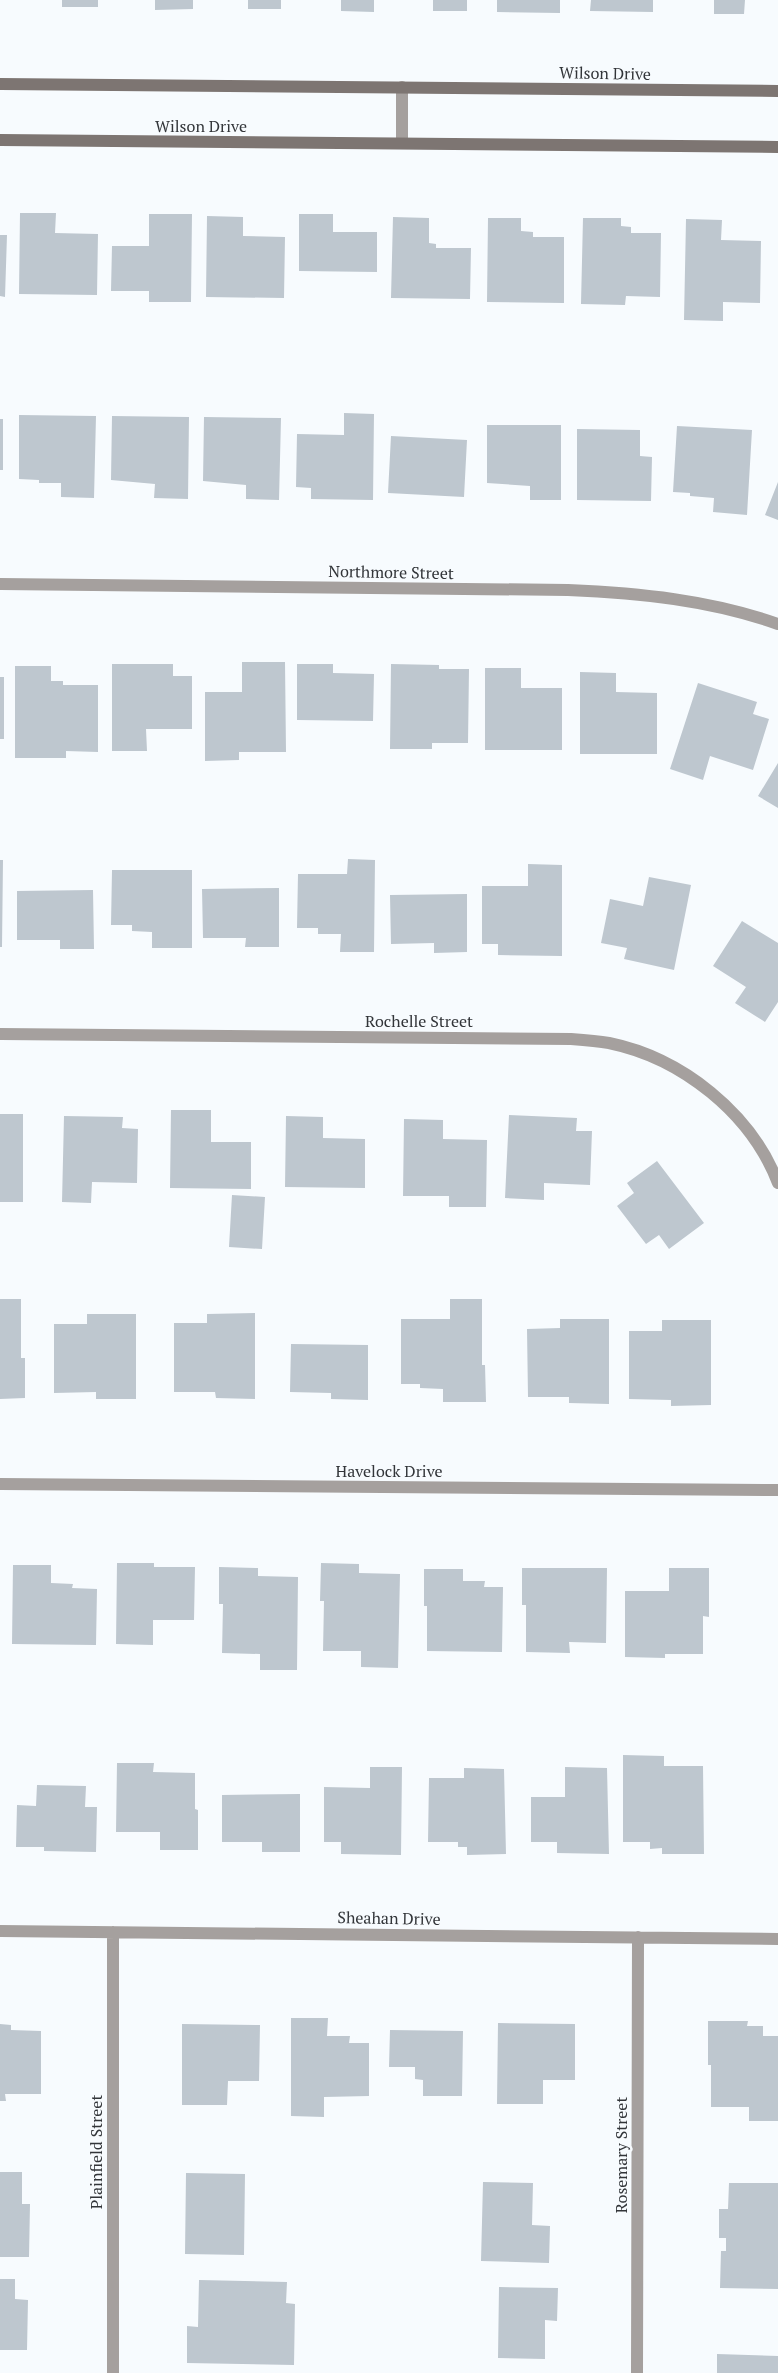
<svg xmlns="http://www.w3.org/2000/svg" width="778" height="2373" font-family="'PT Serif',serif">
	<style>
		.building { fill: #bec7cf }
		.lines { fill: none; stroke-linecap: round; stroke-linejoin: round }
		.street { stroke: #a5a09e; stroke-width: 12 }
		.secondary { stroke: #7d7572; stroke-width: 12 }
		.labels { text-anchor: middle; stroke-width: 5; stroke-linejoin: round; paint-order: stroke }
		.street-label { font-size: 16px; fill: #323539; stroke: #f7fbfe }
	</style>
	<rect width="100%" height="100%" fill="#f7fbfe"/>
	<path class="building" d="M62,0H98V7H62Z
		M155,0H193V9L155,10Z
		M248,0H281V9H248Z
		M341,0H374V12L341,11Z
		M433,0H467V11H433Z
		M497,0H560V13L497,12Z
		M591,0H653V12L590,11Z
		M714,0H745L744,14H714Z
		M20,213H56L55,233L98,234L97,295L19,294Z
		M149,214H192L191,302H149V291H111L112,246H149Z
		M299,214H333V232H377V272L299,271Z
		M207,216L243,217V236L285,237L284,298L206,297Z
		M393,217L429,218V243L436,244V248H471L470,299L391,298Z
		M488,218H521V231L533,232V237H564V303L487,302Z
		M583,218H621V226L631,227V233H661L660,297L626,296L625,305L581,304Z
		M686,219L722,220L721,240L761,241L760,303L723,302V321L684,320Z
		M0,235H7L5,297L0,296Z
		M344,413L374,414L373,500L311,499V488L296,487L297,434L344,435Z
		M19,415L96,416L94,498L61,497V483H39V480L19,479Z
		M112,416L189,417L188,499L154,498L155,484L111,480Z
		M204,417L281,418L279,500L246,499V485L203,481Z
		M0,419H3V470H0Z
		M487,425H561V500H530V486L487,483Z
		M677,426L752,430L747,515L713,512L714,498L690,496V493L673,492Z
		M577,429L640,430V456L652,457L651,501L577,500Z
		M391,436L467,440L464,497L388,493Z
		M778,482V520L765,515Z
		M242,662H285L286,752H239V760L205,761V692H242Z
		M112,664H173V676H192V729H146L147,751H112Z
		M297,664H333V673L374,674L373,721L297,720Z
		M391,664L439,665V669H469L468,743H432V749H390Z
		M15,666H51V681H63V685H98V752L66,751V758H15Z
		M485,668H521V688H562V750H485Z
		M580,672L616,673V692L657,693V754H580Z
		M0,677H4V739H0Z
		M698,683L757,702L753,714L769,719L753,770L710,756L703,780L670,769Z
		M778,763V808L758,796Z
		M348,859L375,860L374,952H340L341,934H318V928H297L298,874H347Z
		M0,860H3L2,947H0Z
		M528,864L562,865V956L498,955V944H482V886H528Z
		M112,870H192V948H152V932L132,931V925H111Z
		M649,877L691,885L674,970L624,959L627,948L601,943L610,899L643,906Z
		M279,888V947H245L246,938H203L202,889Z
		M93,890L94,949H60V940H17V891Z
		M467,894V952L434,953V943L391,944L390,895Z
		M742,921L778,943V1002L765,1022L735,1003L746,987L713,966Z
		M171,1110H211V1142H251V1189L170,1188Z
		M0,1114H23V1202H0Z
		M509,1115L577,1118L576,1131H592L590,1185L544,1183V1200L505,1198Z
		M64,1116L123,1117L122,1128L138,1129L137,1183L92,1182L91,1203L62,1202Z
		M286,1116L323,1117V1138L365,1139V1188L285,1187Z
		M404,1119L443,1120V1139L487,1140L486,1207H449V1196H403Z
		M657,1161L704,1223L669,1249L659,1235L646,1244L617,1206L634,1193L627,1183Z
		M232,1195L265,1197L262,1249L229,1247Z
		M0,1299H21V1358H25V1398L0,1399Z
		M450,1299H482V1365H485L486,1402H443V1389L420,1388V1384H401V1319H450Z
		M255,1313V1399L216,1398L215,1392H174V1323H207V1314Z
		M87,1314H136V1399H96V1392L54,1393V1324H87Z
		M560,1319H609V1404L569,1403V1397H528L527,1329L560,1328Z
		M662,1320H711V1405L671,1406V1400L629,1399V1331H662Z
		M291,1344L368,1345V1400L331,1399V1393L290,1392Z
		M117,1563H154V1567H195L194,1620H153V1645L116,1644Z
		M321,1563L359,1564V1573L400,1574L398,1668L361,1667V1651H323L324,1601H320Z
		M13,1565H51V1583L73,1584L72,1588L97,1589L96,1645L12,1644Z
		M219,1567L258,1568V1576L298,1577L297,1670H260V1654L222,1653L223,1604H219Z
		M522,1568H607L606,1643L569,1642L570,1653L526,1652V1605H522Z
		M669,1568H709V1617L703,1616V1654H665V1658L625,1657V1591H669Z
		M424,1569H463V1581H485L484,1587H503L502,1652L427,1651V1606H424Z
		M623,1755L664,1756V1766H703L704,1854H662V1848L650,1849V1842H623Z
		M117,1763H154L153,1772L195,1773V1809L198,1810V1850H160V1832H116Z
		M370,1767H402L401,1855L341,1854V1842H324V1787L370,1788Z
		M565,1767L607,1768L609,1854L557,1853V1842H531V1797H565Z
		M464,1768L504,1769L506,1854L467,1855V1847H458V1842H428L429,1778H464Z
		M37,1785L86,1786L85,1807H97L96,1852L44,1851V1847H16L17,1805L36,1806Z
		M300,1794V1852H262V1842H222V1795Z
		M291,2018H328L327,2036H350L349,2043H369V2096L324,2097V2117L291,2116Z
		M708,2021H748L747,2026H763V2036H778V2121H749V2107H711V2065H708Z
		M498,2023L575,2024V2080H543V2104H497Z
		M0,2024L11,2025V2030L41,2031V2094H5L6,2101H0Z
		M182,2024L260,2025L259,2081H228L227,2105H182Z
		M390,2030L463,2031L462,2096H423V2080L415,2079V2067H389Z
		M0,2172H22V2204H30L29,2257H0Z
		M186,2173L245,2174L244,2255L185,2254Z
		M483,2182L533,2183L532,2225L550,2226L549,2263L481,2261Z
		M729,2183H778V2289L720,2288L721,2251H726V2238H719V2209H728Z
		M0,2279H15V2299L28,2300L27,2350H0Z
		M199,2280L287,2282L286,2303L295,2304L294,2365L187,2363V2326L198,2327Z
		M499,2287L558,2288L557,2321L545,2320V2359L498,2358Z
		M717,2354L778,2356V2373H717Z"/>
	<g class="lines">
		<path class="street" d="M402,87V143
			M0,584L568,590C639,593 710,600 778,624
			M0,1034L571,1039C584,1040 597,1041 609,1043C682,1058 751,1113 778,1183
			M0,1484L778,1490
			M0,1931L778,1939
			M113,2373V1932
			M637,2373L638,1937"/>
		<path class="secondary" d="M0,84L778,91
			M0,140L778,147"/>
	</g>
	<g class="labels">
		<g class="street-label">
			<text transform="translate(605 73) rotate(1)" y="6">Wilson Drive</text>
			<text x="201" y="132">Wilson Drive</text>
			<text transform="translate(391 572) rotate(1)" y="6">Northmore Street</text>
			<text x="419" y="1027">Rochelle Street</text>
			<text x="389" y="1477">Havelock Drive</text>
			<text transform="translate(389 1918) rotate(1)" y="6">Sheahan Drive</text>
			<text transform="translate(96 2152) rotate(-90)" y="6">Plainfield Street</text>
			<text transform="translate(621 2155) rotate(-90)" y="6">Rosemary Street</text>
		</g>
	</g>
</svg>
